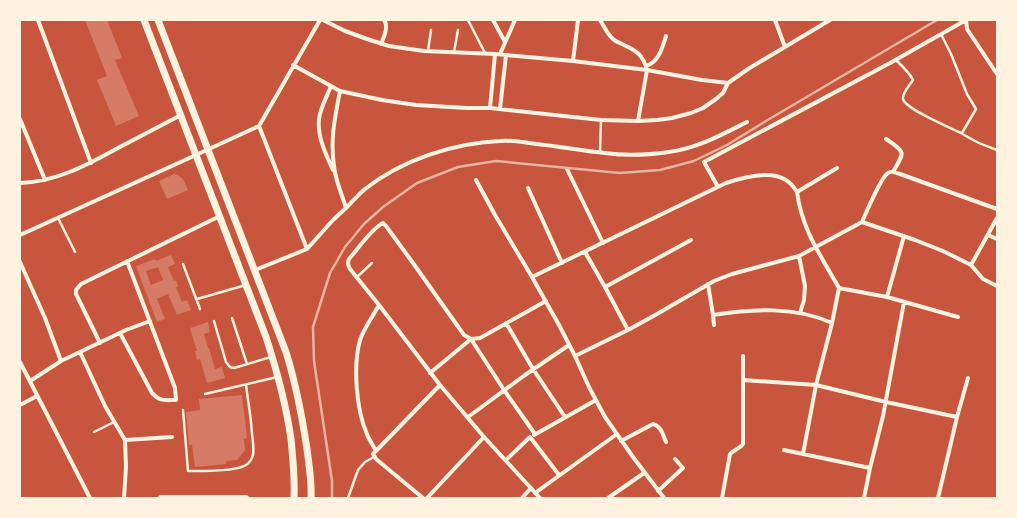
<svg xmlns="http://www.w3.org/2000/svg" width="1017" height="518" font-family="'Exo 2',sans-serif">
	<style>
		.building { fill: #d67c66; fill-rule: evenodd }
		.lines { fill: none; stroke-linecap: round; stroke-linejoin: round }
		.service { stroke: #fff3e0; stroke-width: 2.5 }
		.minor { stroke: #fff3e0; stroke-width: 4 }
		.tertiary { stroke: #fff3e0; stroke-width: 6 }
		.primary { stroke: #fff3e0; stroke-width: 7 }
		.rail { stroke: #e9b49f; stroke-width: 2.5 }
	</style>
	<rect width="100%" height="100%" fill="#c8553d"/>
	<path class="building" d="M85,20H107L122,58L115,60L139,116L116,126L97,80L107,76Z
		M174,174L178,175L183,179L188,190L167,199L159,181Z
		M171,255L175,264L168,267L174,281L176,280L178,286L176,287L182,302L187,300L191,310L177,315L168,294L157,299L165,319L157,322L136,266L155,259L157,263L156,261ZM158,267L163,280L151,285L146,271Z
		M208,322L210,332L204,334L208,348H209L215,369L222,367L225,378L207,383L200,359L197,360L195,351H197L190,328Z
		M242,395L247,438L244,439L245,450L237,460L226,461V464L195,467L192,445H189L186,412L200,410L199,399Z"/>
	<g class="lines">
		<path class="service" d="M468,20L485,53
			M941,34L951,54L967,94L976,109L962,133
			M428,51L431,30
			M454,52L458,30
			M896,60C902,66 909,72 913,80C910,85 902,93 903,99C905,109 951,128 961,133C966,136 971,139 977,142C983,145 990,147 997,150
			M600,152L601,120
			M58,218L75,252
			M183,264L200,309
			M357,277L372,263
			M197,299L246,285
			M232,318L247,364
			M214,321L226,362L230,367L234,368L271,357
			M205,394L277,377
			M183,410L188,471C201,471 235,472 246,465C249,463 252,459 253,455C254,448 253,441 252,434C251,417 248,401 246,385
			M94,432L114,422
			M348,498L358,470L365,462L374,457"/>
		<path class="minor" d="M38,20L91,163
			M323,20L345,31L367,39L389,46L424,51L495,54L573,61L647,70L702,80L728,83L748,69L830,20
			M493,20L505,42
			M600,20C604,26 607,34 613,39C616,42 620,43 624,45C637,51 643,55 647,70L638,121
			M775,20L785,47
			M966,20L967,29L997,74
			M381,44C384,36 389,27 384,20
			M500,54L515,20
			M573,61L578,20
			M293,65L340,91L382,100L416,105L467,108H490L601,120L638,121L657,120L672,118L691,113L703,108L716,99L723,93L728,83
			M646,66C659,62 662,48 666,36
			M331,86C327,96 320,109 319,119C317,136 326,155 333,170
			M490,108L495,54
			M500,109L506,55
			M20,119L45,180
			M259,126L307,249
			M886,139C906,153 905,151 893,172
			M567,169L603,243
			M476,180L495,215L532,277
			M20,183C56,182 87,165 118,148C139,137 160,126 181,115
			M718,187L704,162L890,63L966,20
			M528,188L562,263
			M346,208C352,202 358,195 365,189C402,160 453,143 500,141C512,140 524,142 536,144C559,146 582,151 605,153C626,156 648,155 669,152C698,148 721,135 747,122
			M862,222C866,213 881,177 888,173C891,170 896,173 900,174L997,209
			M20,235L196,155L259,126L320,20
			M988,235L997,239
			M585,252L605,287L628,330
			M799,256L805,286L804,300L800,313
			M20,262L45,318L61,361
			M971,265L997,218
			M255,270L307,249L333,220L346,208C342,194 335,180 334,166C330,139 335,117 340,91
			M708,284L713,315L714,325
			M605,287L691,240
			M839,288L887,297L958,317
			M887,297L904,236
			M713,315C753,309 795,306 832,323
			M506,323L533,369L565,417
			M120,333L152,393C161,402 164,400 176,400L175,388L127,261
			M100,343L76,294V290L81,284L220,216
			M80,352L105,406L125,440L126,467L124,498
			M575,356L628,330L657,314L714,281L732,274L799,256L862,222L915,240L943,251L971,265L983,279L997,286
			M20,362L90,498
			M430,373L471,339L504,390L535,434
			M743,380L816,385L832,323L839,288C821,256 802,230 797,192
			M30,381L61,361L126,330L150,321
			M20,405L37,396
			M468,417L525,375L569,345
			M957,417L968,378
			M534,435L596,400
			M125,440L172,437
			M621,441L653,424C661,426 663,435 666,442
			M784,450L870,468
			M376,451C373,445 369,440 367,434C356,410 353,365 360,340C364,328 373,316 379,305
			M803,454L816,385L886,402L957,417L938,498
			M506,460L530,437L559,475
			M658,491L683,468L675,459
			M535,493L617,434
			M423,498L376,459L373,454L440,385
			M427,498L484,437
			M522,498L531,488
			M540,498L484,437L440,385L379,305L350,269C348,266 347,263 349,259C357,250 372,228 383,223L386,226L413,263L464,335L471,339L480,338L546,301
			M608,498L644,473
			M664,498L633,457L605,417L589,387L575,356L559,325L532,277L726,183C741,178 769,170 784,179C790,182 794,187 797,192L837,168
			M722,498L730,454C734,449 740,449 743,444V356
			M864,498L870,468L883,416L904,302"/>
		<path class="tertiary" d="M161,498H246"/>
		<path class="primary" d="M144,20L266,337C277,371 286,404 291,439C293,459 295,478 294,498
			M158,20L286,352C296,384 302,416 307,449C309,465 312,482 311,498"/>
		<path class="rail" d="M332,498V481L314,361L313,327L330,273L345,247L364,224L383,207L417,183L458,167L496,161L620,173L660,170L694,161L727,145L766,121L937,20"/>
	</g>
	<rect width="1017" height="518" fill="none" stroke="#fff3e0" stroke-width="42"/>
</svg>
